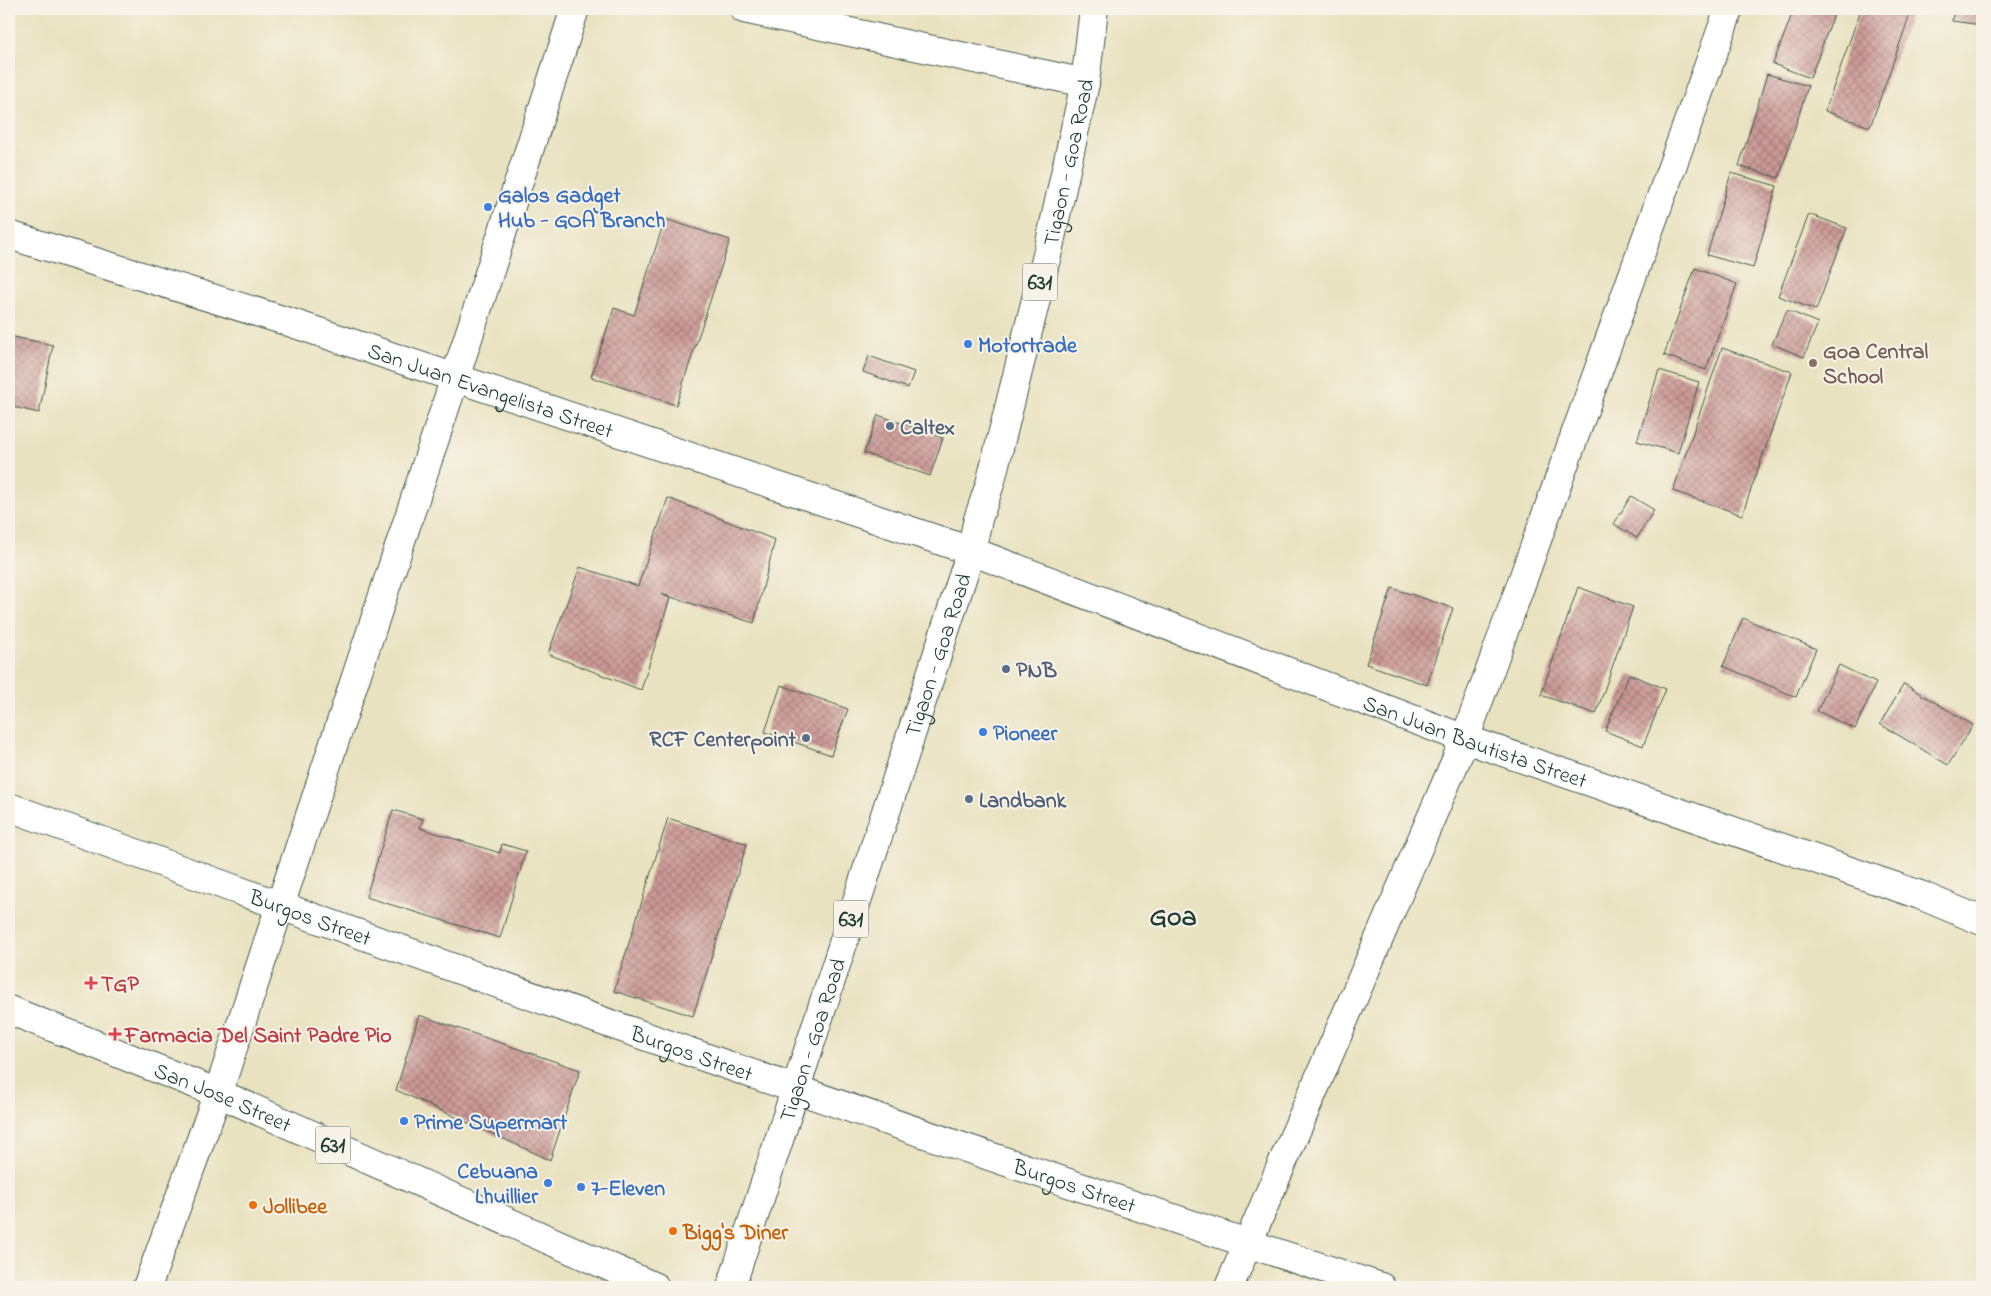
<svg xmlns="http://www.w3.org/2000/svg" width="1991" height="1296" font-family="'Indie Flower',sans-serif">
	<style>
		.building { fill: url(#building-cross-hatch) }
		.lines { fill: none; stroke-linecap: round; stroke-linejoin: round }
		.minor-casing { stroke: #3d5649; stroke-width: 30 }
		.major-casing { stroke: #3d5649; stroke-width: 30 }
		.minor { stroke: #fff; stroke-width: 28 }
		.major { stroke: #fff; stroke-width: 28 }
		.shop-dot { fill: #3f7fe0; stroke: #f7f3e8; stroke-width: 2 }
		.education-dot { fill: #8d6e63; stroke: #f7f3e8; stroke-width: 2 }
		.service-dot { fill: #5c6f8a; stroke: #f7f3e8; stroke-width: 2 }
		.health-dot { fill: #e0444e; stroke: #f7f3e8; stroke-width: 2 }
		.food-dot { fill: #e8710a; stroke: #f7f3e8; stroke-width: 2 }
		.labels { text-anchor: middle; stroke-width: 4; stroke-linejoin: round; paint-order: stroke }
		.shield { fill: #f7f3e8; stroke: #60746a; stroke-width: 1 }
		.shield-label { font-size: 21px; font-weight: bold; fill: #1f3d34 }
		.street-label { font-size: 22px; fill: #1f3d34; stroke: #f7f3e8 }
		.shop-label { font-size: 22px; font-weight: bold; fill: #366cbe; stroke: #f7f3e8; text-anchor: start }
		.education-label { font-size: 22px; font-weight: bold; fill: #785e54; stroke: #f7f3e8; text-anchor: start }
		.service-label { font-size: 22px; font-weight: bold; fill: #4e5e75; stroke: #f7f3e8; text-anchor: start }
		.health-label { font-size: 22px; font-weight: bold; fill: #be3a42; stroke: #f7f3e8; text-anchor: start }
		.food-label { font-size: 22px; font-weight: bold; fill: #c56008; stroke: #f7f3e8; text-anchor: start }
		.district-label { font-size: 28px; font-weight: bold; fill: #1f3d34; stroke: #f7f3e8 }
	</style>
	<defs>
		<pattern id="building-cross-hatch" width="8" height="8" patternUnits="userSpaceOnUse" patternTransform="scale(1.25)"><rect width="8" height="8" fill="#cc9996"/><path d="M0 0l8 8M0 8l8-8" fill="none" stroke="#a57e7b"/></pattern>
	</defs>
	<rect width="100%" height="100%" fill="#f7f3e8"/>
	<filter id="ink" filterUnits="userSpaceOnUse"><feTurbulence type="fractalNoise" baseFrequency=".02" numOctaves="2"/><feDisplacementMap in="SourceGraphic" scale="10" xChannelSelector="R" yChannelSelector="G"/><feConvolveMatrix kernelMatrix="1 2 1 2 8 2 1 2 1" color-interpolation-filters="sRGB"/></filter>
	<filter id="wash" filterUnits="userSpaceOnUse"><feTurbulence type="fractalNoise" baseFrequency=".0096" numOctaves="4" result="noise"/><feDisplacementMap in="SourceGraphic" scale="20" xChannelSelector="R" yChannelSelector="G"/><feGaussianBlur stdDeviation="1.12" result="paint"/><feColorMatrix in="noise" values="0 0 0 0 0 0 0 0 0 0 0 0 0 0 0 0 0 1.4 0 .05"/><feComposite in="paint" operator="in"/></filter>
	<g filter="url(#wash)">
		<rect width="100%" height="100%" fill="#e9e2c0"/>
		<g id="blocks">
			<path class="building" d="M1794,9H1836L1810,78L1773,64Z
				M1861,9H1912L1870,127L1825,111Z
				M1954,9H1982V25L1952,21Z
				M1767,74L1808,86L1779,178L1739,166Z
				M1731,173L1777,186L1753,268L1707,255Z
				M1809,214L1847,228L1816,310L1778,296Z
				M665,219L730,240L676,405L591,377L614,308L634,315Z
				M1695,268L1737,284L1706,370L1664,355Z
				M1787,310L1818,323L1804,357L1772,344Z
				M9,336L53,345L39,413L9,406Z
				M1722,348L1792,372L1742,515L1673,491Z
				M869,356L914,372L908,388L863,372Z
				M1659,370L1699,382L1678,453L1637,441Z
				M878,415L943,438L930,476L864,453Z
				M1631,496L1654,510L1637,538L1614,524Z
				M668,498L775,540L754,623L661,594L670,598L641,690L548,654L580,567L638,586Z
				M1578,587L1633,607L1596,714L1541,695Z
				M1392,588L1453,608L1427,685L1366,664Z
				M1743,618L1816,649L1796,697L1723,666Z
				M1839,665L1876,683L1855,729L1817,711Z
				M1629,674L1666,689L1643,746L1605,731Z
				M1904,684L1973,725L1948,765L1880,724Z
				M781,685L848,709L831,755L765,732Z
				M393,810L423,819L420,828L500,853L502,844L526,851L500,938L366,897Z
				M668,818L747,844L693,1016L614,991Z
				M419,1015L580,1070L550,1160L396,1090Z"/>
		</g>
	</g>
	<g filter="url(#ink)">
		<use href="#blocks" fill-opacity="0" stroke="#3d5649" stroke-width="1"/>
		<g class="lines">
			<defs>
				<g id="minor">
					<path d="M744,9L1085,83"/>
					<path id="s1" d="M9,235L292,323L971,551"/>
					<path id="s2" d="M9,807C464,973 920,1137 1381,1287"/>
					<path d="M147,1287L218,1093L455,378L575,9"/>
					<path d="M1229,1287L1465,739L1729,9"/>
				</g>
				<g id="major">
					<path id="s3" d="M971,551L1465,739L1920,895L1982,921"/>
					<path id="s4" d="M9,1010L218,1093L655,1287"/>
					<path id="s5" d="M731,1287L971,551L978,519L990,484L1049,247L1085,83L1094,9"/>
				</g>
			</defs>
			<use href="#minor" class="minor-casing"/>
			<use href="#major" class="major-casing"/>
			<use href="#minor" class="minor"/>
			<use href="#major" class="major"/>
		</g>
	</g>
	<g class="shop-dot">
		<circle cx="488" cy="207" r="5"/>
		<circle cx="968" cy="344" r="5"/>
		<circle cx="983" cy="732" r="5"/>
		<circle cx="404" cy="1121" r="5"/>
		<circle cx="548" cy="1183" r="5"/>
		<circle cx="581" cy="1187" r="5"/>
	</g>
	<circle class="education-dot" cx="1813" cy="363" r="5"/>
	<g class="service-dot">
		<circle cx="890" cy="426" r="5"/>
		<circle cx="1006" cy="669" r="5"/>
		<circle cx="806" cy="738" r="5"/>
		<circle cx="969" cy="799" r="5"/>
	</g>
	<g class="health-dot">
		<path d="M88.5 975.5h5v5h5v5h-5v5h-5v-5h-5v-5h5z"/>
		<path d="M112.5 1026.5h5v5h5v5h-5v5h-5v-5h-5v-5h5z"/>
	</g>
	<g class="food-dot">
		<circle cx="253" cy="1205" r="5"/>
		<circle cx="673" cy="1231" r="5"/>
	</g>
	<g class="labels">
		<g class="shield">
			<rect x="1022.5" y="263.5" width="35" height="37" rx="4"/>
			<rect x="833.5" y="900.5" width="35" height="37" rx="4"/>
			<rect x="315.5" y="1126.5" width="35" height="37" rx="4"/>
		</g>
		<g class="shield-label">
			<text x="1040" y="289">631</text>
			<text x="851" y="926">631</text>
			<text x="333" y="1152">631</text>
		</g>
		<g class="street-label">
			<text dy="8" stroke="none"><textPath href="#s5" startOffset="1175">Tigaon - Goa Road</textPath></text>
			<text dy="8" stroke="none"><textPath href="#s1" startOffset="506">San Juan Evangelista Street</textPath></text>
			<text dy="8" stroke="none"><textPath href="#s5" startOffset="665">Tigaon - Goa Road</textPath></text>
			<text dy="8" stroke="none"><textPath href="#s3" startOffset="539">San Juan Bautista Street</textPath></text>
			<text dy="8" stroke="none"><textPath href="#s2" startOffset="321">Burgos Street</textPath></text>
			<text dy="8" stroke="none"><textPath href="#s5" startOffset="260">Tigaon - Goa Road</textPath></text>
			<text dy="8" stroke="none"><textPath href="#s2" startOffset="726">Burgos Street</textPath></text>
			<text dy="8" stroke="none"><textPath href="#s4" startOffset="231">San Jose Street</textPath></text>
			<text dy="8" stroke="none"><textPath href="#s2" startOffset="1131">Burgos Street</textPath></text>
		</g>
		<g class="shop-label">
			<text x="498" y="202">Galos Gadget<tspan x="498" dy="25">Hub - GOA Branch</tspan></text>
			<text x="978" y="352">Motortrade</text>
			<text x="993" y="740">Pioneer</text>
			<text x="414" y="1129">Prime Supermart</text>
			<text x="538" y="1178" text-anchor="end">Cebuana<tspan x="538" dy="25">Lhuillier</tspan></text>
			<text x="591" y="1195">7-Eleven</text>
		</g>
		<g class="education-label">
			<text x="1823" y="358">Goa Central<tspan x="1823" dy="25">School</tspan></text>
		</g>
		<g class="service-label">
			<text x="900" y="434">Caltex</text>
			<text x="1016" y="677">PNB</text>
			<text x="796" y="746" text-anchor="end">RCF Centerpoint</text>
			<text x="979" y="807">Landbank</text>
		</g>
		<g class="health-label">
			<text x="101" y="991">TGP</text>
			<text x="125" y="1042">Farmacia Del Saint Padre Pio</text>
		</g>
		<g class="food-label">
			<text x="263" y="1213">Jollibee</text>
			<text x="683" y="1239">Bigg's Diner</text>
		</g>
		<g class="district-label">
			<text x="1173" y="925">Goa</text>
		</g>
	</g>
	<rect width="1991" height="1296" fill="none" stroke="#f7f3e8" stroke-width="30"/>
</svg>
